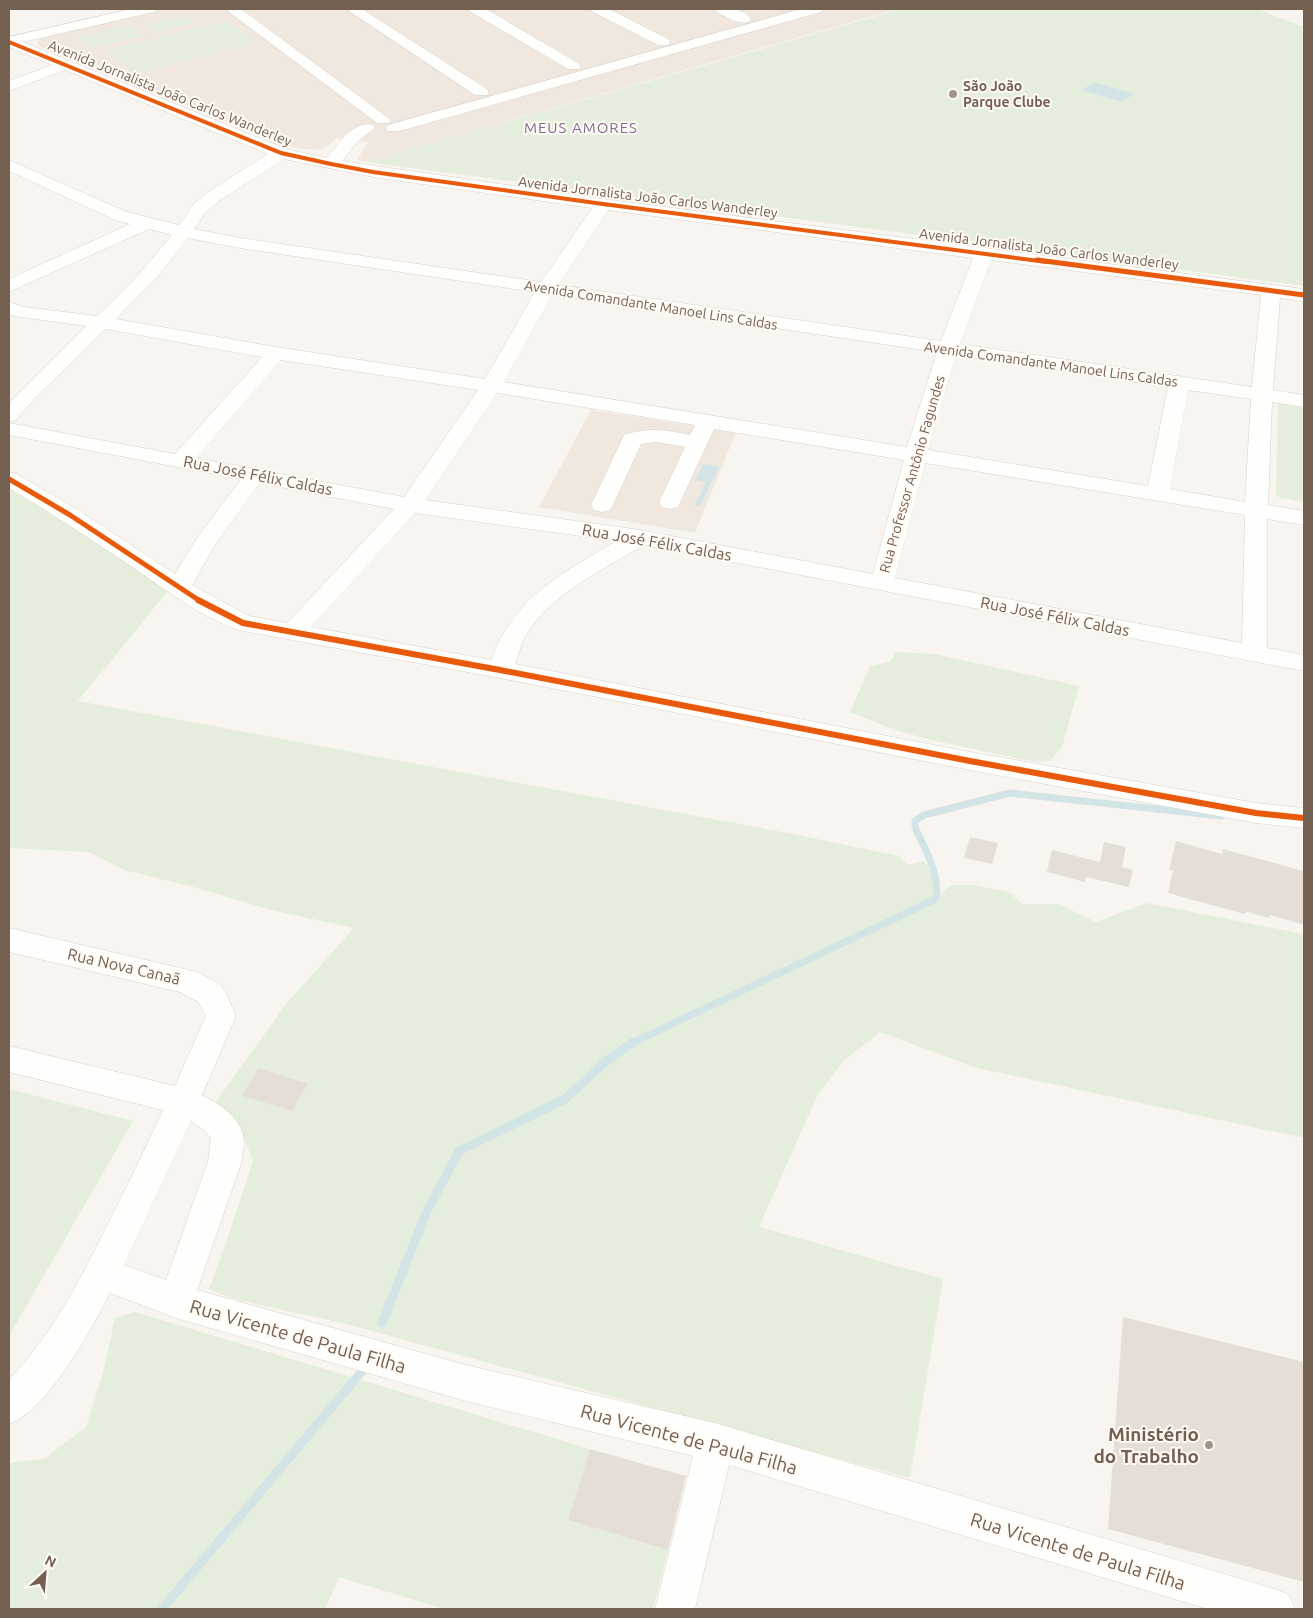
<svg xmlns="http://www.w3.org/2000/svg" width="1313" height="1618" font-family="Ubuntu,sans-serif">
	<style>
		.residential { fill: #f0e8df }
		.green { fill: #e5eedc }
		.water { fill: #d3e4e7 }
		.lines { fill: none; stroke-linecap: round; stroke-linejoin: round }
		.stream-far1 { stroke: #d3e4e7; stroke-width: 7 }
		.stream { stroke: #d3e4e7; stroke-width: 9 }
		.building { fill: #e4ded7 }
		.minor-casing { stroke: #d7d2ce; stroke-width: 1 }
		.minor { fill: #fefefd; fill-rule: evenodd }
		.cycleway-far2-casing { stroke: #fefaf3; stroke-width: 5.5 }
		.cycleway-far1-casing { stroke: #fefaf3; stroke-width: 8 }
		.cycleway-casing { stroke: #fefaf3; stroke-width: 9 }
		.cycleway-far2 { stroke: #e8590c; stroke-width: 4 }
		.cycleway-far1 { stroke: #e8590c; stroke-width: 5 }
		.cycleway { stroke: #e8590c; stroke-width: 6 }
		.poi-dot { fill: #a29489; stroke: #fefaf3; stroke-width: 2 }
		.labels { text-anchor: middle; stroke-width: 4; stroke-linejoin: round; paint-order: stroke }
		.far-poi-label { font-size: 14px; font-weight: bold; fill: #746051; stroke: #fefaf3; text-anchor: start }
		.far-street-label { font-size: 14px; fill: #746051; stroke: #fefaf3 }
		.far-neighbourhood-label { font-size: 15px; letter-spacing: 1px; fill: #856a8f; stroke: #fefaf3 }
		.street-label { font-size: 16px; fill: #746051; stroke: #fefaf3 }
		.near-street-label { font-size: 19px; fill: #746051; stroke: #fefaf3 }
		.near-poi-label { font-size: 19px; font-weight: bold; fill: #746051; stroke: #fefaf3; text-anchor: end }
	</style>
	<rect width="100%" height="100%" fill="#f8f5f0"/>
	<path class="residential" d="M165,9H897L366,162L357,160L368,142L336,138L328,146L319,150L295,148L41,47L37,43L40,39L49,36Z
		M591,410L736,432L695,533L539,507Z"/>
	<path class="green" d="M901,9H1257L1304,27V286L366,162Z
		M184,16L194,23L153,33L144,25Z
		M227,21L257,43L134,74L106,50Z
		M130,25L144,36L89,49L76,37Z
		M1278,401L1304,405V502L1278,497L1276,493Z
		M9,489L112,549L168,591L78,701L793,834L899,856L908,865L924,861C934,875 940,882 937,898L951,885H974L1009,892L1022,904H1059L1096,922L1147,903L1304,934V1138L977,1068L880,1032L844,1060L818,1094L759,1227L943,1279L910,1478L346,1324L230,1298L209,1289L227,1240L253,1161L240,1127L215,1103L287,1003L354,928L271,910L197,888L124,870L89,852L9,848Z
		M896,652L934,654L1079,686L1062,747L1050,761L1035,762L931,740L895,730L850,712L870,666L890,662Z
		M9,1089L133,1121L9,1336Z
		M135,1312L590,1449L568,1520L668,1550L653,1609H444L339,1577L325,1609H9V1463L44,1459L86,1427L103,1373L115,1318Z"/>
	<path class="water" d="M1094,82L1134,94L1122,102L1082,90Z
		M703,464L719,467L700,506L695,505L706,482L695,480Z"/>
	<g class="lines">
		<path class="stream-far1" d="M632,1043L936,899C940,873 925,850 915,827V821L924,815L1010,793L1221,816"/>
		<path class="stream" d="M382,1323L427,1211L459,1151L565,1099L605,1062L633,1042
			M162,1609L363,1370"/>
	</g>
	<path class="building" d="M970,837L998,843L992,864L964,858Z
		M1176,841L1222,854L1223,849L1304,871V925L1270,915L1269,918L1247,912L1244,914L1168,893L1173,870H1169Z
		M1104,842L1126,847L1122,867L1133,870L1129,887L1086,877L1085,882L1047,872L1052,850L1100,862Z
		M258,1068L308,1084L292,1111L242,1096Z
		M1123,1317L1304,1362V1582L1108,1529Z
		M590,1449L686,1476L668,1550L568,1520Z"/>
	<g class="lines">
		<defs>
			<path id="minor" d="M131,9H156L154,12L23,42L286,149L327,158C338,145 353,120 373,125L375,128L357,142L342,161L603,199L1304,289V301L1280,298L1273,390L1304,395V407L1272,402L1268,505L1304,511V525L1267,519V648L1304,655V671L644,545C604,569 554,592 528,632C521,642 519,654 515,664L970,752L1256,803L1304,808V828L1256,823L970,770L500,678L243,631C206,621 169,592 137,570C95,542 53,514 9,488V472L17,474L78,510L175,574L197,538L241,479L9,435V423L175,454L262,357L106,329L34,399L16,420L9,422V403L86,326L14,316L9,314V302L24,307L97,316L139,274L172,235L149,229L9,292V279L130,224L115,220L9,171V160L127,212L179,225L193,205L208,192L268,154L65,70L9,91V81L52,65L9,47V37ZM284,159L373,177L592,208L541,282L240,238L194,229L205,213L220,200ZM608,210L973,258L941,341L558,285ZM188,238L240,248L535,292L485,379L276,347L116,319L153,282ZM991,260L1261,295L1252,387L960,344ZM552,295L937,352L907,447L504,382ZM956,355L1168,387L1148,486L928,450ZM281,360L478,390L404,497L265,471L256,467L252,468L196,458ZM1188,390L1251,399L1245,502L1170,489ZM497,393L695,425L690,435C667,430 647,427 624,435L591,505L594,510L602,512L610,510L613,505L641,444L656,442L685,447L659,502L662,507L670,509L678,507L714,429L904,460L873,574L640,530L425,500ZM925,463L1245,515L1242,643L895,578ZM260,483L394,509L287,623L249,616L192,585L215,545ZM415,513L617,541C562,573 514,597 491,660L311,627Z
				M225,9H241L391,120L389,123H377Z
				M346,9H362L487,89L489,92L487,95H475Z
				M469,9H486L578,63L581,66L578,69H568L471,12Z
				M591,9H609L668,39L670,42L668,45H658L593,12Z
				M715,9C727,8 743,8 751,19L749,22C738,25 727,17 717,12Z
				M801,9H823L821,12L400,131H388L386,128L388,125Z
				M9,928L197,972L220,984L226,993L236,1016L202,1095C220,1104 243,1119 244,1141C244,1148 242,1154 242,1161L197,1290L466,1365L715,1423L1275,1589L1289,1595L1295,1609H1208L729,1465L695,1609H655L693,1456L466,1401L176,1318L110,1293C92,1329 47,1411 9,1424V1380C53,1334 82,1276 110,1220C128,1184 146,1147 163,1110L9,1072V1046L175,1086L206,1016L198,1002L180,992L9,952ZM191,1121L204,1130L211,1138L208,1161L166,1280L124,1265Z"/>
		</defs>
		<use href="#minor" class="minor-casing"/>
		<use href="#minor" class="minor"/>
		<defs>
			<path id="cycleway-far2" d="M9,42L281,153L331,164L373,172L603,204L1047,262"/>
			<path id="cycleway-far1" d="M1037,260L1304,295
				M9,479L70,515L200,601"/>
			<path id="cycleway" d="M198,600L243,623L500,670L970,761L1256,813L1304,818"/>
		</defs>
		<use href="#cycleway-far2" class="cycleway-far2-casing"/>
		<use href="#cycleway-far1" class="cycleway-far1-casing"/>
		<use href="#cycleway" class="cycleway-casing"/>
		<use href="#cycleway-far2" class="cycleway-far2"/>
		<use href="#cycleway-far1" class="cycleway-far1"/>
		<use href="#cycleway" class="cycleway"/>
	</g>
	<g class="poi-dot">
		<circle cx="953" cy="94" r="5"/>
		<circle cx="1209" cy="1445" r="5"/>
	</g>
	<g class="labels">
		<g class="far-poi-label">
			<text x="963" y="91">São João<tspan x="963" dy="16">Parque Clube</tspan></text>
		</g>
		<g class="far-street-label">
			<text transform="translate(170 93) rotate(22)" y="5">Avenida Jornalista João Carlos Wanderley</text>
			<text transform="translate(648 197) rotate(7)" y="5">Avenida Jornalista João Carlos Wanderley</text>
			<text transform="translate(1049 249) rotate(7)" y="5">Avenida Jornalista João Carlos Wanderley</text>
			<text transform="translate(651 305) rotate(9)" y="5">Avenida Comandante Manoel Lins Caldas</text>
			<text transform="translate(1051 364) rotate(8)" y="5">Avenida Comandante Manoel Lins Caldas</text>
			<text transform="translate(912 474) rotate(-74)" y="5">Rua Professor Antônio Fagundes</text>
		</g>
		<g class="far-neighbourhood-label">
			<text x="581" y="133">MEUS AMORES</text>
		</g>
		<g class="street-label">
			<text transform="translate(258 475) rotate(11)" y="6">Rua José Félix Caldas</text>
			<text transform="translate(657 542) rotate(10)" y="6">Rua José Félix Caldas</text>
			<text transform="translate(1055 616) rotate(11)" y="6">Rua José Félix Caldas</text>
			<text transform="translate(124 966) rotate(13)" y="6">Rua Nova Canaã</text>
		</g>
		<g class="near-street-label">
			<text transform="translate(298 1336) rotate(16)" y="7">Rua Vicente de Paula Filha</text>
			<text transform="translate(689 1439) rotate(15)" y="7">Rua Vicente de Paula Filha</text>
			<text transform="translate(1078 1551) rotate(17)" y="7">Rua Vicente de Paula Filha</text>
		</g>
		<g class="near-poi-label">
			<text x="1199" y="1441">Ministério<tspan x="1199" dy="22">do Trabalho</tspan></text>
		</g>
	</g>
	<rect width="1313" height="1618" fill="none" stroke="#746051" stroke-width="20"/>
	<g transform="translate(45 1573) rotate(26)" stroke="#fefaf3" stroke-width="4" paint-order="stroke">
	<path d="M0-4L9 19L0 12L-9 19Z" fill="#746051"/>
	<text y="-8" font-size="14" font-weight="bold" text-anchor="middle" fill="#746051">N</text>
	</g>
</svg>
